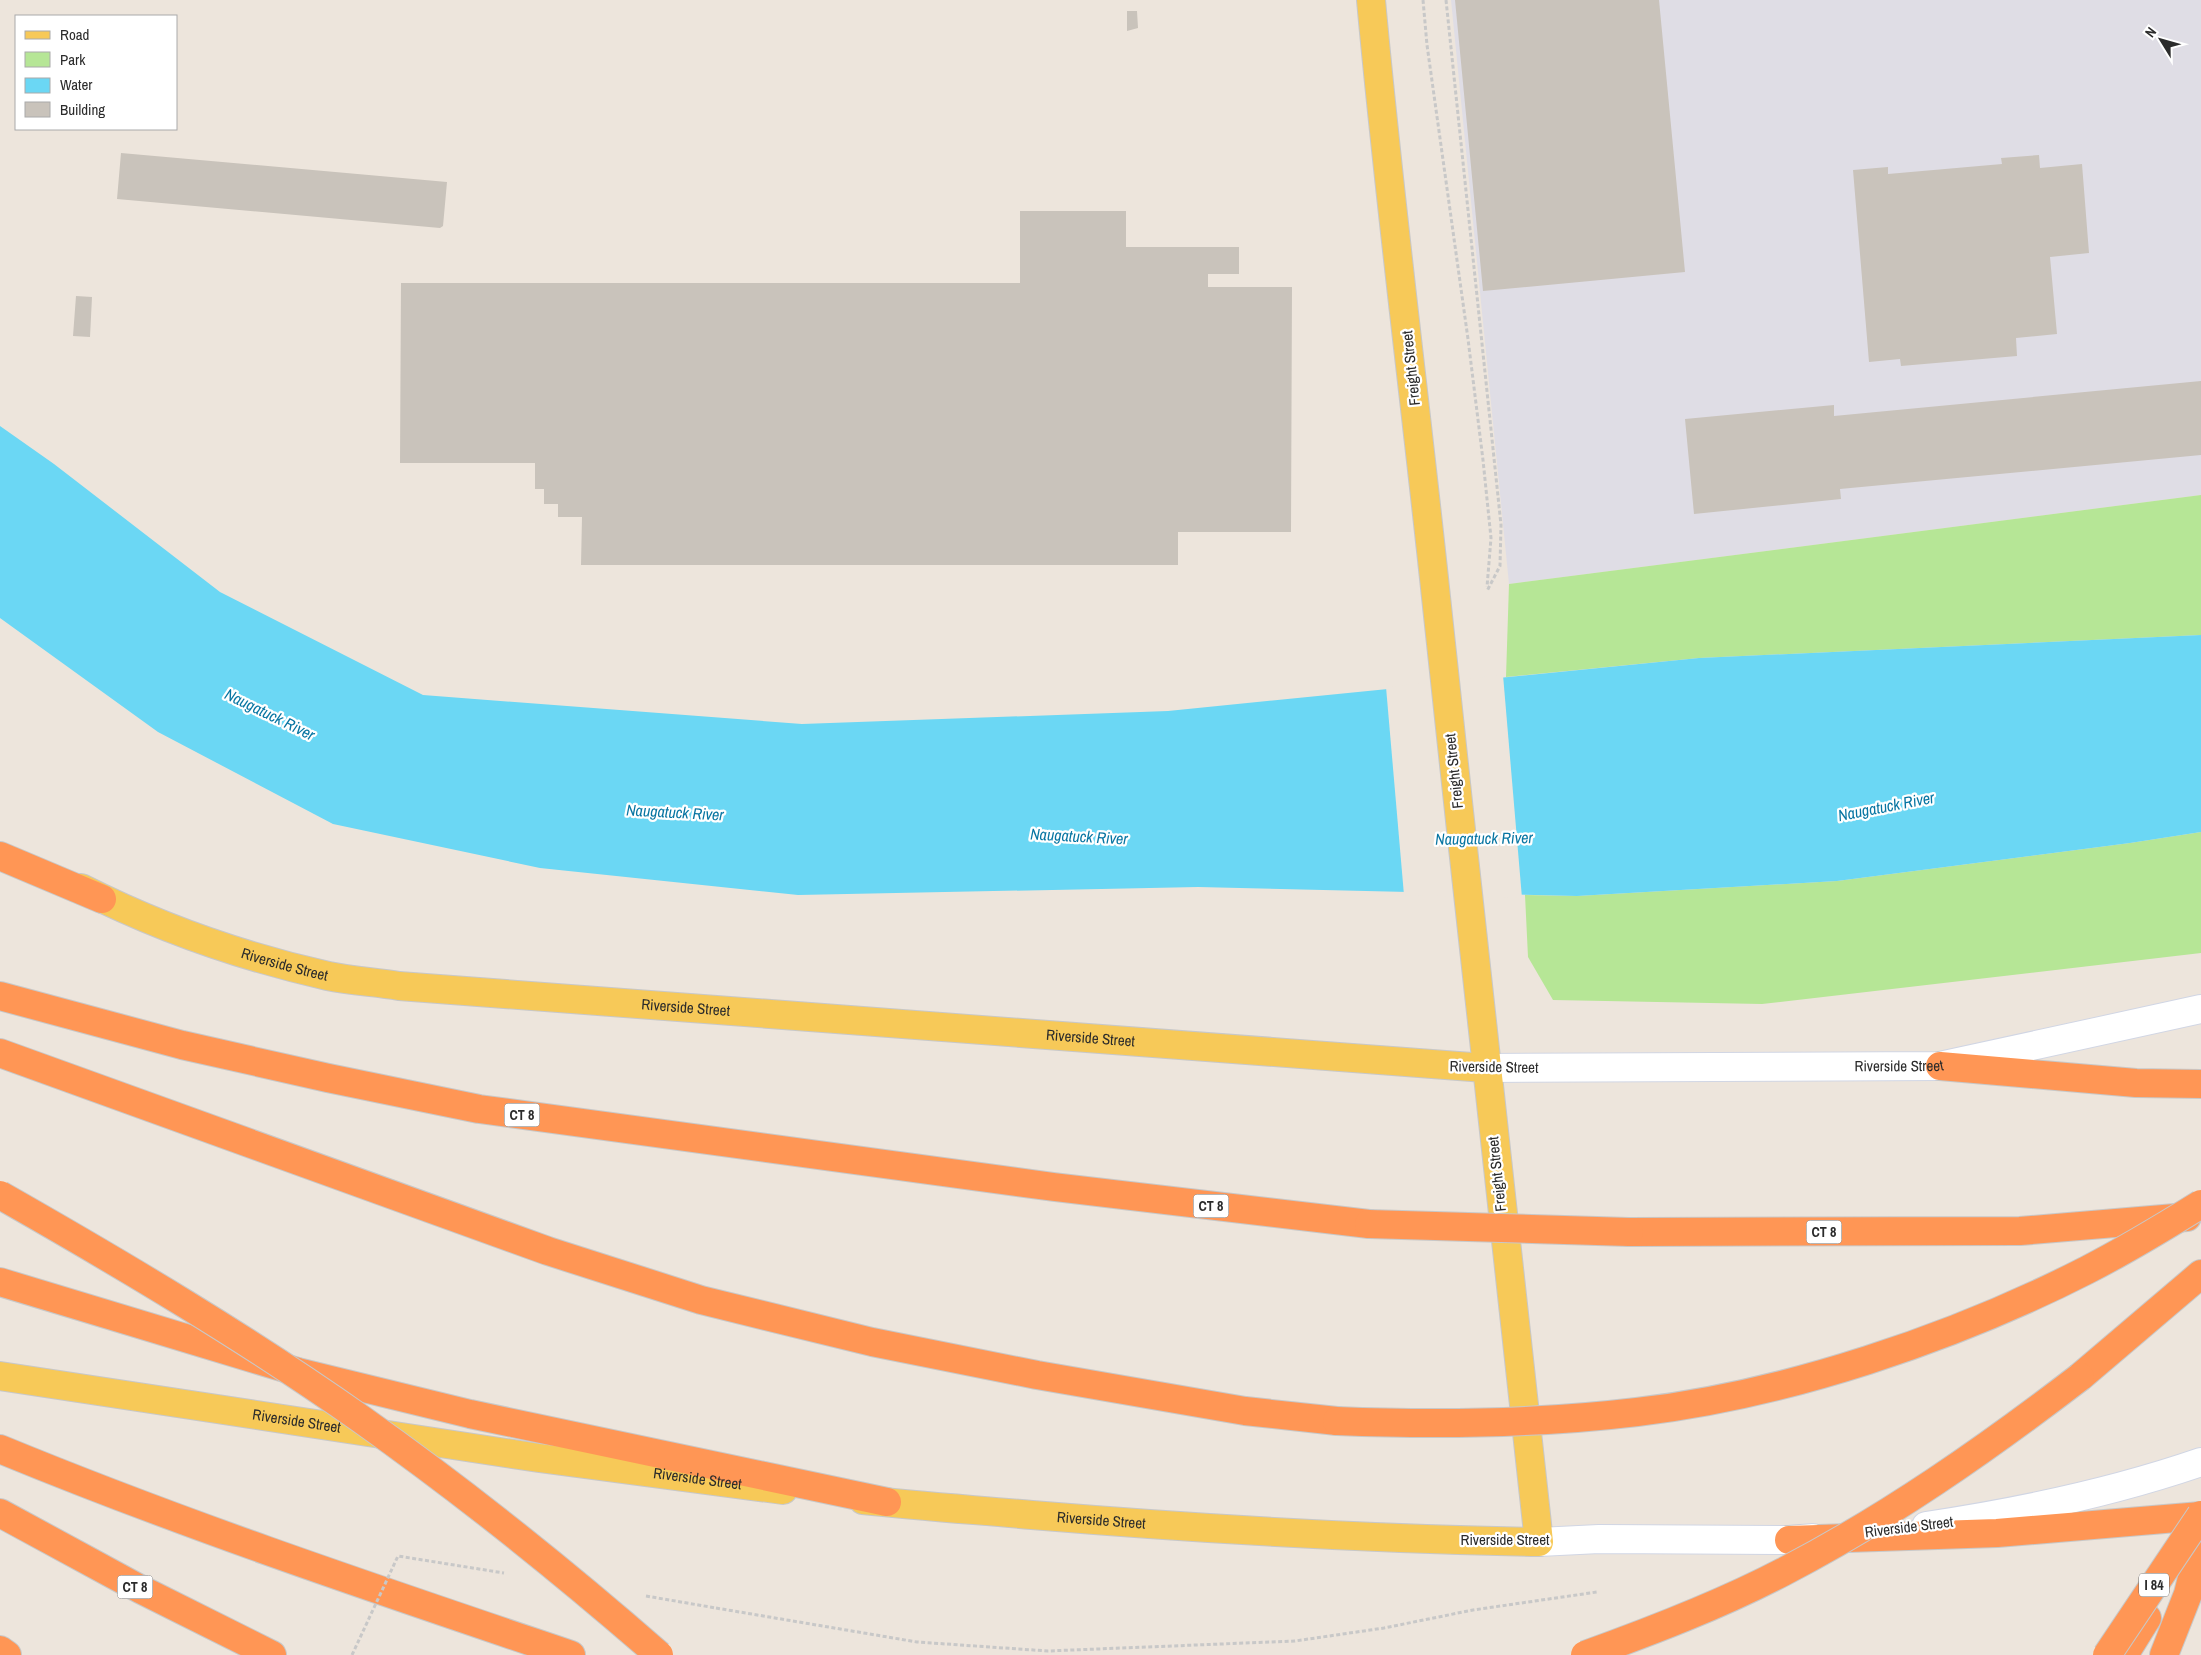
<svg xmlns="http://www.w3.org/2000/svg" width="2201" height="1655" font-family="'Archivo Narrow',sans-serif">
	<style>
		.industrial { fill: #dfdde5 }
		.green { fill: #b6e696 }
		.water { fill: #6bd7f4 }
		.pier { fill: #ede5dc }
		.building { fill: #c9c3bb }
		.lines { fill: none; stroke-linecap: round; stroke-linejoin: round }
		.minor-casing { stroke: #d1d6e4; stroke-width: 30 }
		.major-casing { stroke: #c8c8c8; stroke-width: 30 }
		.highway-casing { stroke: #c8c8c8; stroke-width: 30 }
		.path { stroke: #c8c8c8; stroke-width: 3; stroke-dasharray: 4 2.5; stroke-linecap: butt }
		.minor { stroke: #fff; stroke-width: 28 }
		.major { stroke: #f7c958; stroke-width: 28 }
		.highway { stroke: #ff9655; stroke-width: 28 }
		.highway-bridge-casing { stroke: #c8c8c8; stroke-width: 30; stroke-linecap: butt }
		.path-bridge { stroke: #c8c8c8; stroke-width: 3; stroke-dasharray: 4 2.5; stroke-linecap: butt }
		.highway-bridge { stroke: #ff9655; stroke-width: 28 }
		.labels { text-anchor: middle; stroke-width: 4.5; stroke-linejoin: round; paint-order: stroke }
		.shield { fill: #fff; stroke: #6b6b6b; stroke-width: 1 }
		.shield-label { font-size: 14px; font-weight: bold; fill: #2b2b2b }
		.street-label { font-size: 15px; fill: #2b2b2b; stroke: #fff }
		.water-label { font-size: 16px; font-style: italic; fill: #0775a2; stroke: #fff }
	</style>
	<rect width="100%" height="100%" fill="#ede5dc"/>
	<path class="industrial" d="M1451,0H2201V495L1509,584Z"/>
	<path class="green" d="M2201,495V635L1699,658L1506,677L1509,584Z
		M2201,832V953L1762,1004L1553,1000L1528,957L1525,895L1577,896L1837,881L2130,843Z"/>
	<path class="water" d="M0,426L54,464L220,592L423,695L802,724L1168,711L1699,658L2201,635V832L2130,843L1837,881L1577,896L1198,887L798,895L540,868L333,824L158,732L0,618Z"/>
	<path class="pier" d="M1503,675L1522,898L1404,895L1386,687Z"/>
	<path class="building" d="M1455,0H1659L1685,272L1483,291Z
		M1127,11H1137L1138,28L1127,31Z
		M121,153L447,182L443,226L440,228L117,199Z
		M2039,155L2040,168L2082,164L2089,253L2050,257L2057,334L2016,338L2017,356L1901,366L1900,359L1869,362L1853,170L1888,167V174L2002,164L2001,158Z
		M1020,211H1126V247H1239V274H1208V287H1292L1291,532H1178V565H581L582,517H558V504H544V489H535V463H400L401,283H1020Z
		M76,296L92,297L90,337L73,336Z
		M2201,381V455L1840,489L1841,499L1694,514L1685,419L1834,405V416Z"/>
	<g class="lines">
		<defs>
			<g id="minor">
				<path id="s1" d="M1485,1068L1940,1066L2201,1009"/>
				<path d="M1926,1526C2020,1512 2111,1493 2201,1462"/>
				<path d="M1539,1542L1599,1539L1789,1540L1813,1538"/>
			</g>
			<g id="major">
				<path id="s2" d="M81,888C158,927 244,957 328,976C351,981 376,982 399,986L1485,1068"/>
				<path id="s3" d="M0,1376L539,1458L783,1490"/>
				<path id="s4" d="M863,1500C919,1506 976,1510 1032,1515C1201,1529 1369,1539 1539,1542C1503,1227 1470,912 1436,597C1415,398 1389,199 1371,0"/>
			</g>
			<path id="highway" d="M0,856L102,899
				M0,996L182,1045L328,1078L479,1109L1054,1187L1369,1224
				M0,1053L548,1251L701,1300L872,1342L1037,1375L1245,1411L1337,1421
				M1940,1066L2136,1083L2201,1084
				M1629,1232L2020,1231L2187,1217
				M0,1282L298,1372L470,1414L887,1502
				M2080,1377L2201,1274
				M0,1449C187,1526 379,1590 571,1655
				M0,1513L140,1589L272,1655
				M1789,1540L1997,1533L2201,1516
				M0,1650L7,1655
				M2124,1655L2147,1618
				M2164,1655L2188,1594L2201,1542"/>
		</defs>
		<use href="#minor" class="minor-casing"/>
		<use href="#major" class="major-casing"/>
		<use href="#highway" class="highway-casing"/>
		<path class="path" d="M1423,0L1427,45L1468,339L1483,460L1491,538L1487,587
			M1446,0L1501,525L1500,566L1487,591
			M716,1608L917,1642L1048,1651L1295,1641L1384,1628L1473,1610L1597,1592"/>
		<use href="#minor" class="minor"/>
		<use href="#major" class="major"/>
		<use href="#highway" class="highway"/>
		<defs>
			<path id="highway-bridge" d="M0,1195C123,1265 246,1338 361,1419C464,1492 564,1572 659,1655
				M1369,1224L1629,1232
				M1337,1421C1437,1425 1537,1424 1637,1412C1785,1395 1954,1338 2087,1270C2126,1250 2164,1227 2201,1204
				M1585,1655C1652,1631 1720,1605 1783,1572C1889,1517 1986,1449 2080,1377
				M2107,1655L2201,1515"/>
		</defs>
		<use href="#highway-bridge" class="highway-bridge-casing"/>
		<path class="path-bridge" d="M646,1596L716,1608
			M352,1655L398,1556L504,1573"/>
		<use href="#highway-bridge" class="highway-bridge"/>
	</g>
	<g class="labels">
		<g class="shield">
			<rect x="504.5" y="1103.5" width="35" height="23" rx="4"/>
			<rect x="1193.5" y="1194.5" width="35" height="23" rx="4"/>
			<rect x="1806.5" y="1220.5" width="35" height="23" rx="4"/>
			<rect x="2139" y="1573.5" width="30" height="23" rx="4"/>
			<rect x="117.5" y="1575.5" width="35" height="23" rx="4"/>
		</g>
		<g class="shield-label">
			<text x="522" y="1120">CT 8</text>
			<text x="1211" y="1211">CT 8</text>
			<text x="1824" y="1237">CT 8</text>
			<text x="2154" y="1590">I 84</text>
			<text x="135" y="1592">CT 8</text>
		</g>
		<g class="street-label">
			<text transform="translate(1411 368) rotate(-96)" y="5">Freight Street</text>
			<text transform="translate(1454 771) rotate(-96)" y="5">Freight Street</text>
			<text dy="5" stroke="none"><textPath href="#s2" startOffset="218">Riverside Street</textPath></text>
			<text dy="5" stroke="none"><textPath href="#s2" startOffset="622">Riverside Street</textPath></text>
			<text dy="5" stroke="none"><textPath href="#s2" startOffset="1028">Riverside Street</textPath></text>
			<text dy="5" stroke="none"><textPath href="#s1" startOffset="414">Riverside Street</textPath></text>
			<text transform="translate(1494 1067) rotate(1)" y="5">Riverside Street</text>
			<text transform="translate(1497 1174) rotate(-96)" y="5">Freight Street</text>
			<text dy="5" stroke="none"><textPath href="#s3" startOffset="300">Riverside Street</textPath></text>
			<text dy="5" stroke="none"><textPath href="#s3" startOffset="705">Riverside Street</textPath></text>
			<text dy="5" stroke="none"><textPath href="#s4" startOffset="239">Riverside Street</textPath></text>
			<text transform="translate(1909 1527) rotate(-7)" y="5">Riverside Street</text>
			<text x="1505" y="1545">Riverside Street</text>
		</g>
		<g class="water-label">
			<text transform="translate(270 714) rotate(26)" y="6">Naugatuck River</text>
			<text transform="translate(1886 806) rotate(-11)" y="6">Naugatuck River</text>
			<text transform="translate(675 812) rotate(3)" y="6">Naugatuck River</text>
			<text transform="translate(1079 836) rotate(3)" y="6">Naugatuck River</text>
			<text transform="translate(1484 838) rotate(-1)" y="6">Naugatuck River</text>
		</g>
	</g>
	<rect x="15" y="15" width="162" height="115" fill="#ffffff" stroke="#aaaaaa"/>
	<rect x="25" y="31" width="25" height="8" fill="#f7c958" stroke="#aaaaaa"/>
	<text x="60" y="40" font-size="15" fill="#2b2b2b">Road</text>
	<rect x="25" y="52" width="25" height="15" fill="#b6e696" stroke="#aaaaaa"/>
	<text x="60" y="65" font-size="15" fill="#2b2b2b">Park</text>
	<rect x="25" y="78" width="25" height="15" fill="#6bd7f4" stroke="#aaaaaa"/>
	<text x="60" y="90" font-size="15" fill="#2b2b2b">Water</text>
	<rect x="25" y="102" width="25" height="15" fill="#c9c3bb" stroke="#aaaaaa"/>
	<text x="60" y="115" font-size="15" fill="#2b2b2b">Building</text>
	<g transform="translate(2161 40) rotate(307)" stroke="#ffffff" stroke-width="4" paint-order="stroke">
	<path d="M0-4L9 19L0 12L-9 19Z" fill="#2b2b2b"/>
	<text y="-8" font-size="14" font-weight="bold" text-anchor="middle" fill="#2b2b2b">N</text>
	</g>
</svg>
